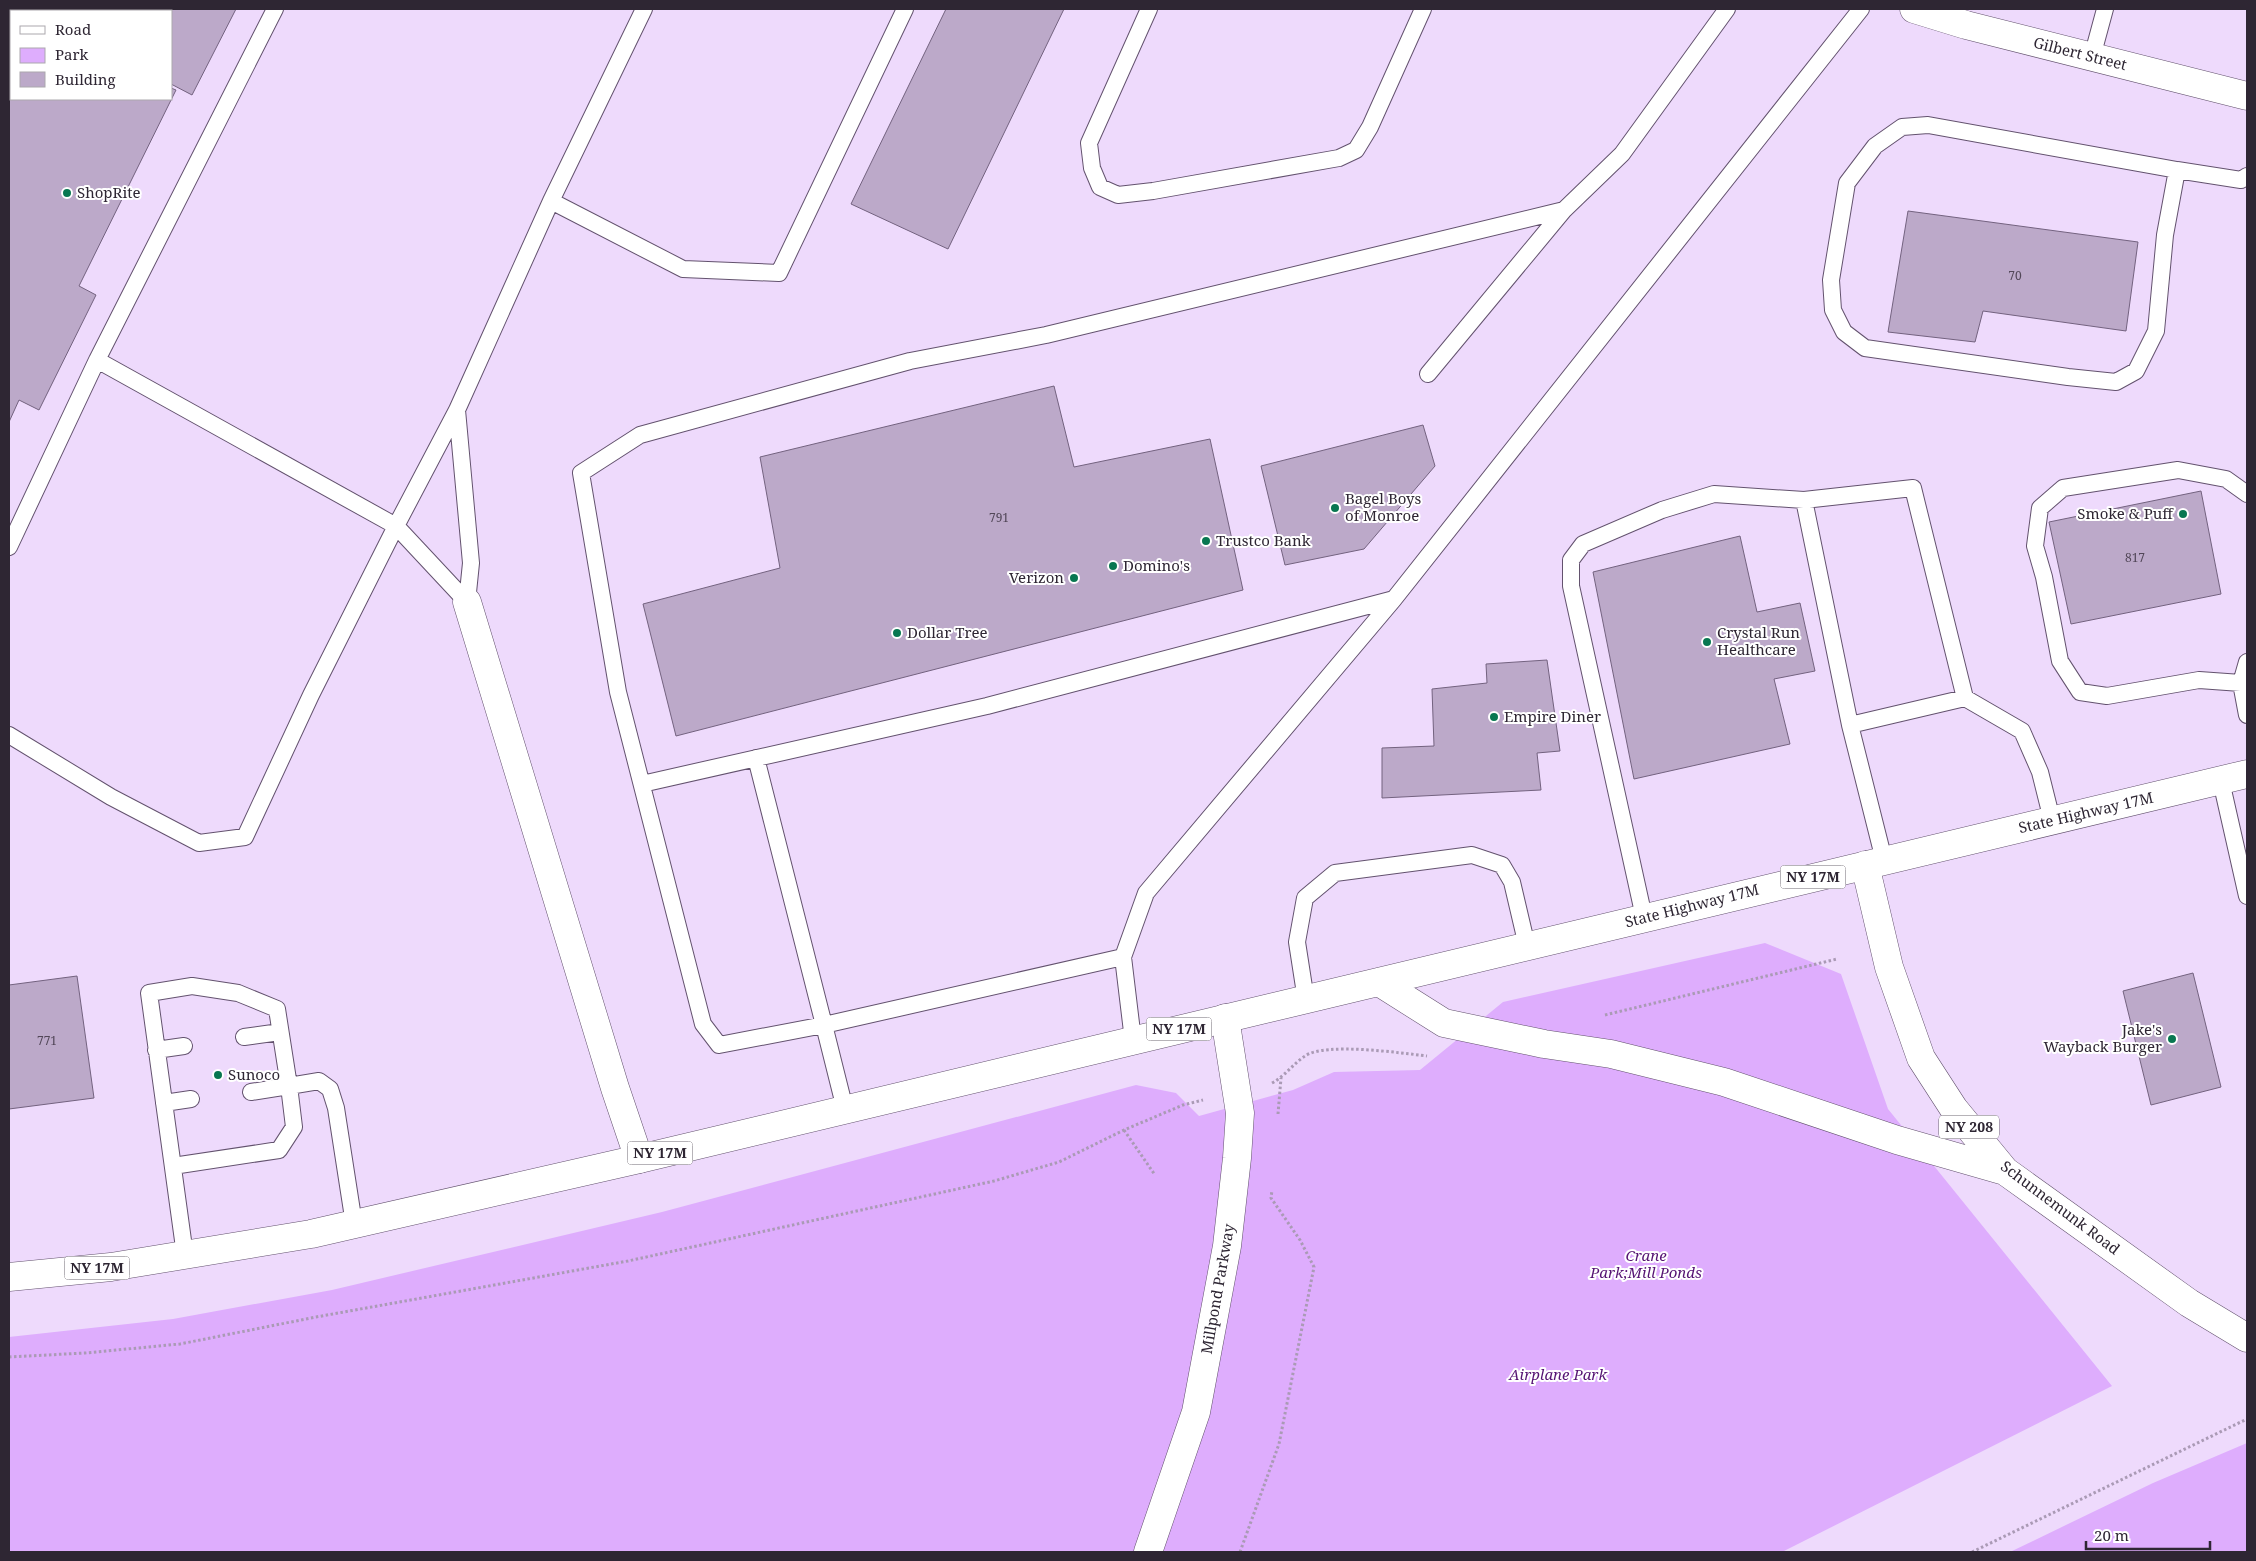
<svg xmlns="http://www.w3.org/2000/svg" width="2256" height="1561" font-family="'Noto Serif',serif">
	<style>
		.green { fill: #deadfd }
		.building { fill: #bca9c9; stroke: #73627f }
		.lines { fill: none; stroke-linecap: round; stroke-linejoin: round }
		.lane-casing { stroke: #63526e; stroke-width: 18 }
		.street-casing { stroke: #63526e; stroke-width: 29 }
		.secondary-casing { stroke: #63526e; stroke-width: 29 }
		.primary-casing { stroke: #63526e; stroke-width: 29 }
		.path { stroke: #aa9ab5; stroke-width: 3; stroke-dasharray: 2.5 2.5; stroke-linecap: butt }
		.lane { stroke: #fff; stroke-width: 16 }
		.street { stroke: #fff; stroke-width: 28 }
		.secondary { stroke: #fff; stroke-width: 28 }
		.primary { stroke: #fff; stroke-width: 28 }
		.poi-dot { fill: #087751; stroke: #fff; stroke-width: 2 }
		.labels { text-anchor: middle; stroke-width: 4; stroke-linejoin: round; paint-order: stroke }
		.number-label { font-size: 12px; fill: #524758 }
		.shield { fill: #fff; stroke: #6d6770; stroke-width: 1 }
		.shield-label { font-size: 14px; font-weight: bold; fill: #2e2633 }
		.street-label { font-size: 15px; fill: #2e2633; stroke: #fff }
		.poi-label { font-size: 15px; fill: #2e2633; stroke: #fff; text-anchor: start }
		.park-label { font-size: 15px; font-style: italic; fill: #551373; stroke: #fff }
	</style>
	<rect width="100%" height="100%" fill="#eedafc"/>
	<path class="green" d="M1765,943L1841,974L1888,1109L2112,1386L1782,1552H9V1337L173,1319L332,1290L662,1212L1136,1085L1176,1093L1199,1116L1293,1090L1334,1072L1420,1070L1503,1002Z
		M2247,1443V1552H2010L2153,1483Z"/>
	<path class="building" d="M9,9L17,11H11V99H171V88L176,90L79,286L96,295L39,410L19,400L9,422Z
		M23,9H236L192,95L171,84V11H28Z
		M946,9H1064L948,249L851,204Z
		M1908,211L2138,242L2126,331L1983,311L1975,342L1888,332Z
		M1054,386L1074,467L1210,439L1243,590L676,736L643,604L780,568L760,457Z
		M1423,425L1435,466L1364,549L1285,565L1261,466Z
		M2201,491L2221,594L2071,624L2049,522Z
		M1740,536L1757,612L1800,603L1815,671L1774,679L1790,744L1634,779L1593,572Z
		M1547,660L1560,751L1537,753L1541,790L1382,798V748L1434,746L1432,689L1487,683L1486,664Z
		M2193,973L2221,1087L2151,1105L2123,991Z
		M77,976L94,1098L9,1109V985Z"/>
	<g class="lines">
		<defs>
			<path id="lane" d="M1149,9L1089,143L1092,168L1100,187L1118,195L1153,191L1339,158L1356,150L1370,127L1423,9
				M2092,57L2105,9
				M2177,170L2165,235L2156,331L2136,371L2116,382L2068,377L1865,348L1844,332L1833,310L1831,280L1847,183L1875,146L1902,127L1928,125L2177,170L2241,180L2247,176
				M551,201L683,269L779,273L905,9
				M97,360L275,9
				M1428,374L1564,210
				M457,410L471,563L467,602
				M9,547L97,360L396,526L311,695L245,837L199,843L111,797L9,735
				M467,602L396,526L457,410L551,201L644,9
				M2247,662L2241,683L2247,715
				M2241,683L2199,680L2107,696L2080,692L2060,661L2044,577L2035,546L2040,508L2063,488L2178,470L2226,479L2247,494
				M1965,698L2022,731L2040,772L2052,820
				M1850,725L1965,698L1913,488L1804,500L1850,725L1884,860
				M756,758L824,1025L719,1045L703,1024L618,692L581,473L640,435L910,361L1046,335L1564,210L1622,154L1727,9
				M2221,781L2247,896
				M642,784L987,706L1394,599
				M1644,917L1571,586V560L1583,544L1662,510L1714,494L1804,500
				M1306,1000L1297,942L1305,898L1335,873L1472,855L1502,865L1512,882L1527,946
				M244,1037L280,1032
				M1133,1040L1123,957L1146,893L1394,599L1861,9
				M156,1050L184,1046
				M164,1103L191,1099
				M845,1109L824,1025L1123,957
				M173,1166L279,1150L294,1127L289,1086L251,1092
				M185,1255L149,993L192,986L238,993L277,1009L289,1086L319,1081L330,1089L336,1108L354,1224"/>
			<path id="street" d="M467,602L615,1088L639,1159
				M1148,1552L1196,1412L1227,1246L1237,1158L1240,1113L1225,1018"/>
			<path id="secondary" d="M1914,9L1966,25L2247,96"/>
			<path id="primary" d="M1865,865L1889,967L1921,1058L1954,1109L2005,1171L2189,1303L2247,1338
				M1379,982L1444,1023L1544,1044L1611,1054L1724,1082L1897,1140L2005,1171
				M9,1277L111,1267L311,1234L639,1159L2247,774"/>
		</defs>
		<use href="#lane" class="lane-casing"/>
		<use href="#street" class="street-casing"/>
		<use href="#secondary" class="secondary-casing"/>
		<use href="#primary" class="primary-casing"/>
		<path class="path" d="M1605,1015L1837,959
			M1272,1083C1285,1076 1293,1064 1305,1056C1325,1042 1401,1053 1427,1056
			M1278,1114L1281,1078
			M1124,1130L1155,1175
			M9,1357L85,1353L180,1344L316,1317L628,1261L994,1181L1059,1162L1124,1130L1183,1105L1203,1100
			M1240,1552L1279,1444L1314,1267L1300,1240L1271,1198L1272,1190
			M1972,1552L2247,1419"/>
		<use href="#lane" class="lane"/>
		<use href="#street" class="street"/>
		<use href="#secondary" class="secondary"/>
		<use href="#primary" class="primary"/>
	</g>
	<g class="poi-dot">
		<circle cx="67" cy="193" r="5"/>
		<circle cx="1335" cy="508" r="5"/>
		<circle cx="2183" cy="514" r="5"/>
		<circle cx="1206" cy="541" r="5"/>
		<circle cx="1113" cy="566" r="5"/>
		<circle cx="1074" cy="578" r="5"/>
		<circle cx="897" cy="633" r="5"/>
		<circle cx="1707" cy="642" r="5"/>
		<circle cx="1494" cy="717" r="5"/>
		<circle cx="2172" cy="1039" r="5"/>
		<circle cx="218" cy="1075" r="5"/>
	</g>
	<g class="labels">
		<g class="number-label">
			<text x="2015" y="280">70</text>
			<text x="999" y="522">791</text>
			<text x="2135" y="562">817</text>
			<text x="47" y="1045">771</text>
		</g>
		<g class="shield">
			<rect x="1780.5" y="865.5" width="65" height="23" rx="4"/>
			<rect x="1146.5" y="1017.5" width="65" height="23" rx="4"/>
			<rect x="1939" y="1115.5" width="60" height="23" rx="4"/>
			<rect x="627.5" y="1141.5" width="65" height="23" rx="4"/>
			<rect x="64.5" y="1256.5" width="65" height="23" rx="4"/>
		</g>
		<g class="shield-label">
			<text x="1813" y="882">NY 17M</text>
			<text x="1179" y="1034">NY 17M</text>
			<text x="1969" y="1132">NY 208</text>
			<text x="660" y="1158">NY 17M</text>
			<text x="97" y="1273">NY 17M</text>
		</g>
		<g class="street-label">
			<text transform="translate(2080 54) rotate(14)" y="5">Gilbert Street</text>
			<text transform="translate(2086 813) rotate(-13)" y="5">State Highway 17M</text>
			<text transform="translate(1692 906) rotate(-14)" y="5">State Highway 17M</text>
			<text transform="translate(2060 1208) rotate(37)" y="5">Schunnemunk Road</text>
			<text transform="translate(1218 1289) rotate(-80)" y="5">Millpond Parkway</text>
		</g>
		<g class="poi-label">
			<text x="77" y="198">ShopRite</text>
			<text x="1345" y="504">Bagel Boys<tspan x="1345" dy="17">of Monroe</tspan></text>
			<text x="2173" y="519" text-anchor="end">Smoke &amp; Puff</text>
			<text x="1216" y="546">Trustco Bank</text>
			<text x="1123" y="571">Domino's</text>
			<text x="1064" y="583" text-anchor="end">Verizon</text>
			<text x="907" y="638">Dollar Tree</text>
			<text x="1717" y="638">Crystal Run<tspan x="1717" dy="17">Healthcare</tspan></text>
			<text x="1504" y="722">Empire Diner</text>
			<text x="2162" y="1035" text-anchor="end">Jake's<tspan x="2162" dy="17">Wayback Burger</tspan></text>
			<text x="228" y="1080">Sunoco</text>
		</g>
		<g class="park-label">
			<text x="1646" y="1261">Crane<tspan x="1646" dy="17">Park;Mill Ponds</tspan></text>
			<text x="1558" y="1380">Airplane Park</text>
		</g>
	</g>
	<rect width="2256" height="1561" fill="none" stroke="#2e2633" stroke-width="20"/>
	<rect x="10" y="10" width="162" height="90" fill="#ffffff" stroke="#aba8ad"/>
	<rect x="20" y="26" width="25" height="8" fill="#ffffff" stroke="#aba8ad"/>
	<text x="55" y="35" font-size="15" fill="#2e2633">Road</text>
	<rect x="20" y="48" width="25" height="15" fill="#deadfd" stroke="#aba8ad"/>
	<text x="55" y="60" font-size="15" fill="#2e2633">Park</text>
	<rect x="20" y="72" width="25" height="15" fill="#bca9c9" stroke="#aba8ad"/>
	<text x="55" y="85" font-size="15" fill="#2e2633">Building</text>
	<path d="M2086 1541v8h124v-8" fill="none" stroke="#2e2633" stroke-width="2.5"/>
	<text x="2094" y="1541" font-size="15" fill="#2e2633" stroke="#ffffff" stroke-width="4" paint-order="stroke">20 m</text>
</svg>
